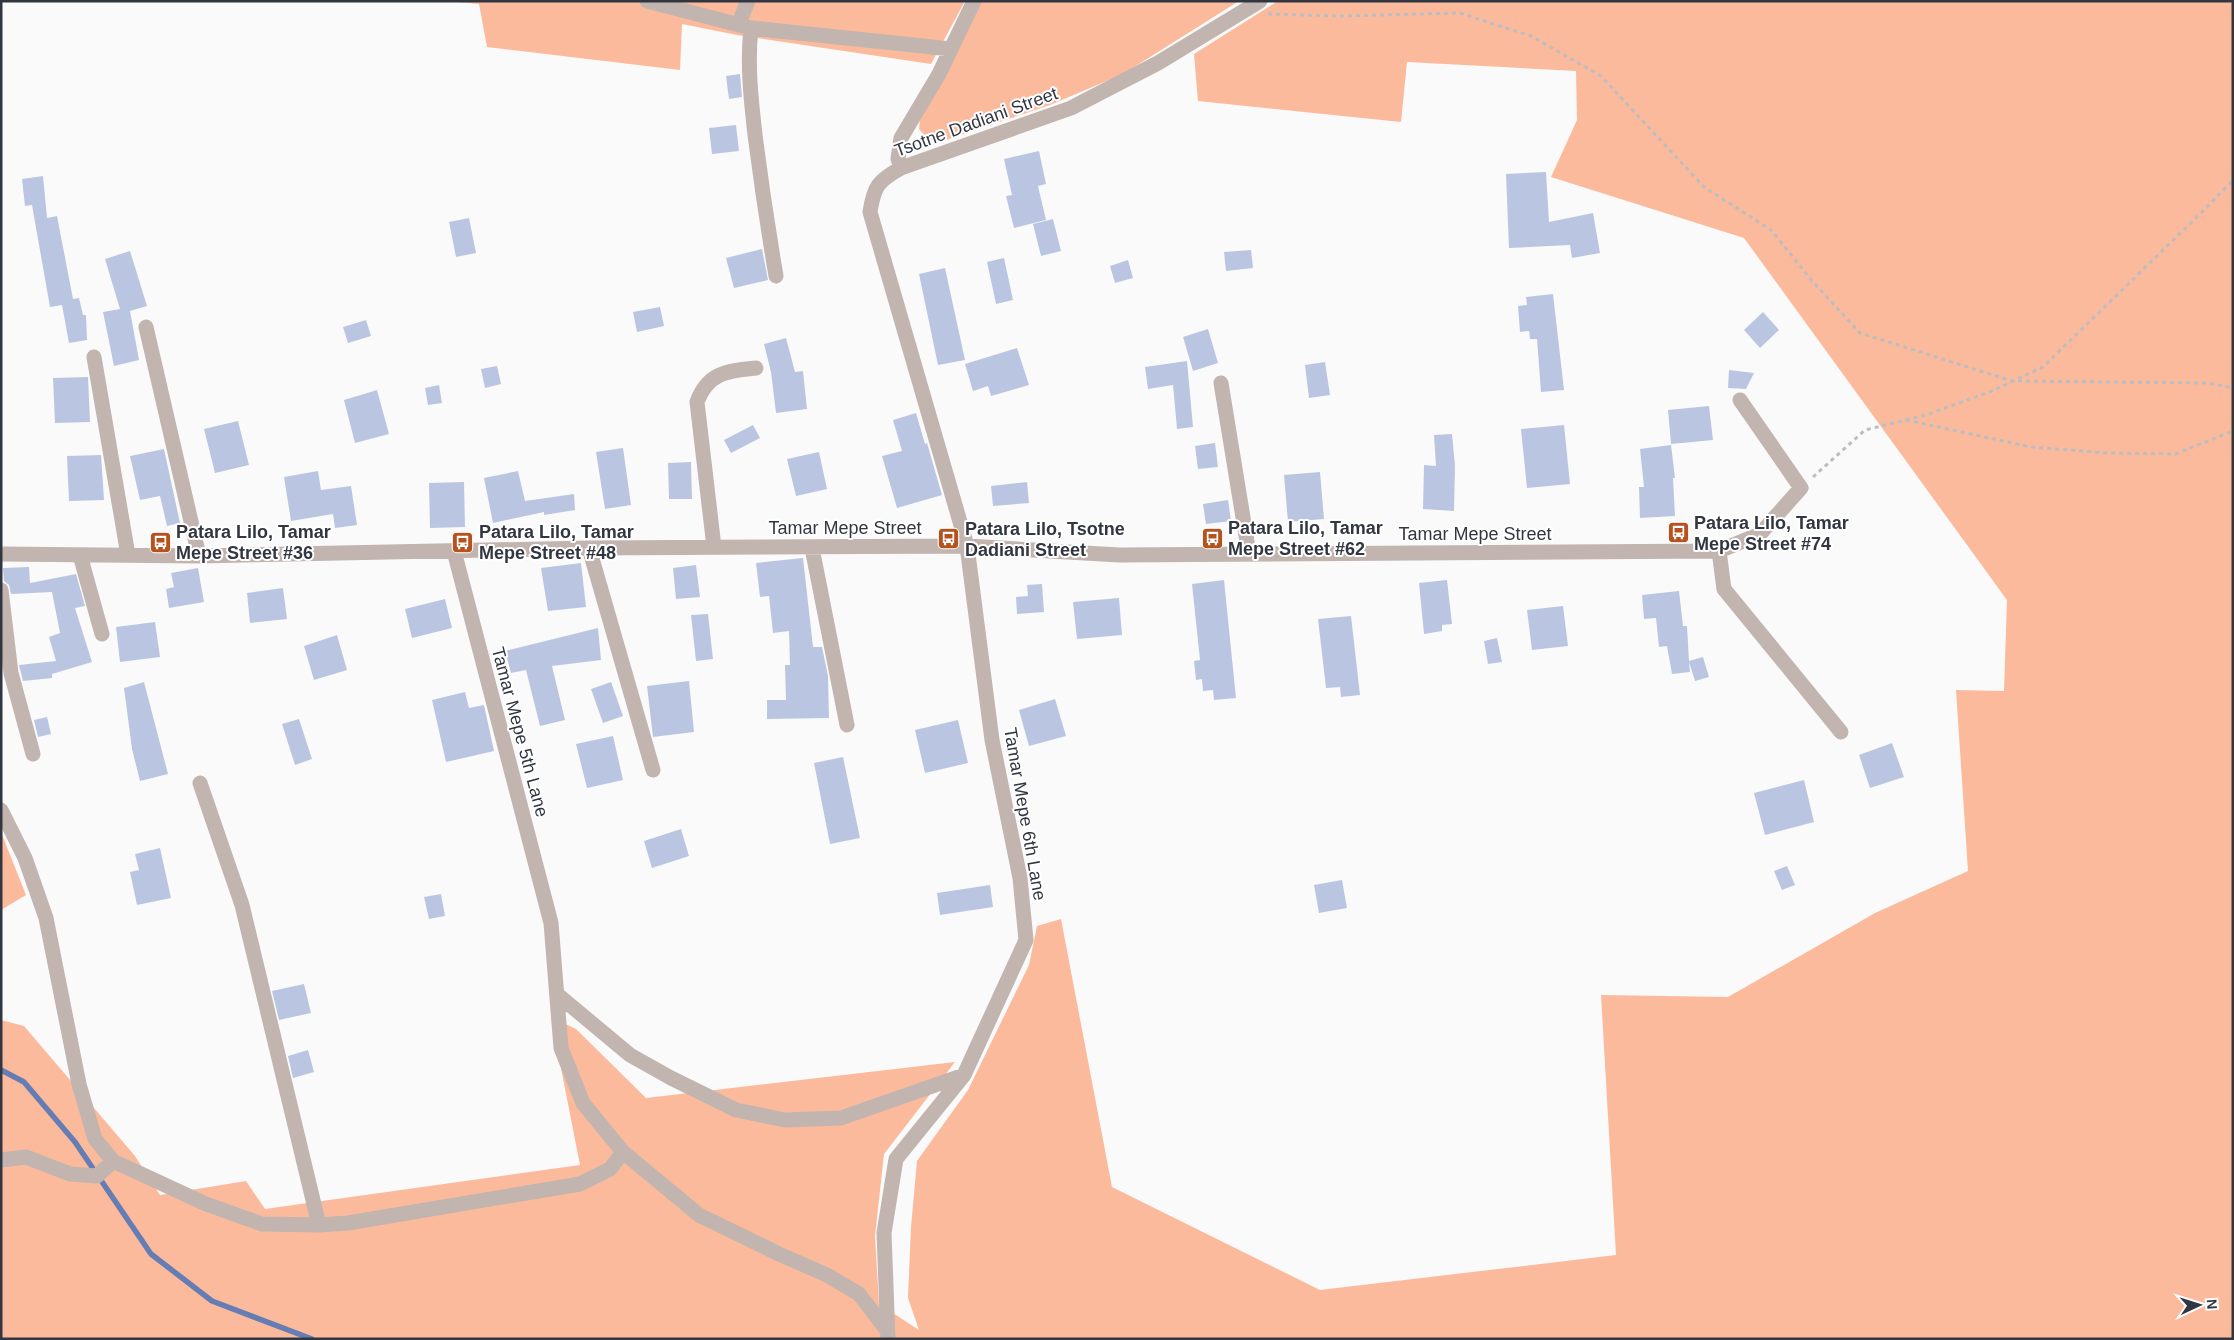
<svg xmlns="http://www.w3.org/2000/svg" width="2234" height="1340" font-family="Arial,sans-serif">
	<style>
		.green { fill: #fcba9c }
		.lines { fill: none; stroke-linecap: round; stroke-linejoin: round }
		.stream { stroke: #657db4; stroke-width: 5.5 }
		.building { fill: #bac6e1 }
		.path { stroke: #bcbdc1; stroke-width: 3; stroke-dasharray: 4 4; stroke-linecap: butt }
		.minor { stroke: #c2b4ae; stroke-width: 15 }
		.labels { text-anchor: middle; stroke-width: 4; stroke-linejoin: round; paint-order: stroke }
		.street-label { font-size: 18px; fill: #313641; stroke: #fff }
		.poi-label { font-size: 18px; font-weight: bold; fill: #313641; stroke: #fff; text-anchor: start }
	</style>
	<rect width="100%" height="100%" fill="#fafafa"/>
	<path class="green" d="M447,1H965L931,64L737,35L682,24L680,70L487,47L479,4Z
		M980,1H1239L1123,74L1050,105L943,141L929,140L919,129L920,120Z
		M1278,1H2233V1339H1V1020L24,1026L135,1156L160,1195L246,1181L265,1209L580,1165L551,1017L576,1029L646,1098L955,1062L884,1154L875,1236L879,1304L919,1330L908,1298L911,1227L917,1161L968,1090L1029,965L1037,926L1061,919L1112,1187L1320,1290L1616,1255L1601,995L1728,997L1875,913L1968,871L1956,690L2004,691L2007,600L1744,238L1551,177L1577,120L1576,71L1407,62L1401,122L1198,101L1194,54Z
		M1,832L26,895L1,910Z"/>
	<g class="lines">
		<path class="stream" d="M1,1070L24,1082L75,1142L151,1254L212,1301L312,1339"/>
	</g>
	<path class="building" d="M740,74L742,97L729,99L726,76Z
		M736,125L739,151L712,154L709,128Z
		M1039,151L1046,184L1038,186L1046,220L1014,228L1006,196L1012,195L1004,159Z
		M1546,172L1549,222L1593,213L1600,253L1572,258L1570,245L1509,248L1506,174Z
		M43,176L47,218L57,216L73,299L79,298L83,315H86L87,340L69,343L62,305L50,307L32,205L25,206L22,179Z
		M469,218L476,253L456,257L449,222Z
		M1053,219L1061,251L1041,256L1033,224Z
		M762,249L768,280L734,288L726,258Z
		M1251,250L1253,268L1226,271L1224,252Z
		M130,251L147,306L130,311L139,360L114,366L103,312L120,309L105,259Z
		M1004,258L1013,300L996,304L987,262Z
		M1128,260L1133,278L1115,283L1110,266Z
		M945,268L965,360L938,365L919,274Z
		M1553,294L1564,390L1541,392L1537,339H1530L1529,331L1520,332L1518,306L1527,305L1526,297Z
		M660,307L664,326L637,332L633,312Z
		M1763,312L1779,330L1760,348L1744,330Z
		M366,320L371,336L348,343L343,327Z
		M1208,329L1218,363L1193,371L1183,337Z
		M786,338L795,372L803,371L807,409L776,413L771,372L764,344Z
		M1017,348L1029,385L991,396L988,386L973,391L965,364Z
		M1187,361L1193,427L1177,429L1173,385L1148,389L1145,367Z
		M1325,362L1330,395L1309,398L1305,365Z
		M497,366L501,384L485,388L481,369Z
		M1729,370L1754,373L1746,389L1728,388Z
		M88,377L90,422L55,423L53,378Z
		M439,385L442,403L428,405L425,388Z
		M377,390L389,434L355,443L344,400Z
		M1709,406L1713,440L1671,444L1668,410Z
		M916,413L925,444L927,443L942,495L897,508L882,456L902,451L893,420Z
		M238,421L249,465L215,473L204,429Z
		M753,425L760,438L731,453L724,440Z
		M1564,425L1570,484L1527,488L1521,429Z
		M1452,434L1455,466L1454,511L1423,509L1424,465L1436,466L1434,435Z
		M1215,443L1218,467L1198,469L1195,446Z
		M1671,445L1675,478H1673L1675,516L1640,518L1639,487H1644L1640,449Z
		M623,448L631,505L605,509L596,452Z
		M164,449L180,523L167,526L160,496L140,500L130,456Z
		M819,452L827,489L796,496L787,459Z
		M101,455L104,500L69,501L67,456Z
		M691,462L692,499H669L668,463Z
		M318,471L321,490L351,486L357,525L335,528L333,514L291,521L284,477Z
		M518,471L525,501L574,494L575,510L544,515V512L493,523L484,478Z
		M1320,472L1324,519L1288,522L1284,475Z
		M464,482L465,527L430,528L429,483Z
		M1027,482L1029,503L993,506L991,486Z
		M1228,500L1231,521L1206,524L1203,504Z
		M803,558L813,647H822L828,676L829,718L767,719V700H786L785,665H790L789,631L773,633L769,596L760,597L756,563Z
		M581,563L586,607L548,611L541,568Z
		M696,565L700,597L676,599L673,568Z
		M29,567L30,583L76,574L85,606L75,608L92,662L52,674V678L23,681L19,665L56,661L49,637L60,633L52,592L11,594L9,585L4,581L3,568Z
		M198,568L204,602L169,608L166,589L174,587L171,573Z
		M1224,580L1236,698L1214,700L1213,690L1203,691L1202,679L1196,680L1194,661L1200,660L1192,584Z
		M1447,580L1452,624L1442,625V631L1424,634L1419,583Z
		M1042,584L1044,612L1017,614L1016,597L1028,596L1027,585Z
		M283,588L287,619L250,623L247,593Z
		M1679,591L1683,626H1687L1689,661L1703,657L1709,677L1695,681L1689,662L1690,672L1672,674L1667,646L1659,647L1656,618L1644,619L1642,595Z
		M1119,598L1122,635L1077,639L1073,602Z
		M445,599L452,628L412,638L405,609Z
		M1563,606L1568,646L1532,650L1527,610Z
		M708,614L713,659L696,661L691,615Z
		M1351,616L1360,695L1341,697L1340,687L1326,688L1318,619Z
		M155,622L160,657L120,662L116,627Z
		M598,628L601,660L552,666L565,720L540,726L526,670L511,673L505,651Z
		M337,635L347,670L314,680L304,646Z
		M1497,638L1502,662L1488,664L1484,641Z
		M689,681L694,732L653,737L647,686Z
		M144,682L168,774L140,781L132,749L124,688Z
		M611,682L623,716L603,723L591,689Z
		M465,692L469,708L484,705L494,751L446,762L432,700Z
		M1055,699L1066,736L1029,746L1019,710Z
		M47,717L51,734L38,737L34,720Z
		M299,719L312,759L295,765L282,724Z
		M958,720L968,763L925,773L915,730Z
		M613,736L623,780L587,788L576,744Z
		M1892,743L1904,777L1870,788L1859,755Z
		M843,757L860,838L830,844L814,763Z
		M1804,780L1814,822L1765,835L1754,793Z
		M681,829L689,856L652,868L644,841Z
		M160,848L171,898L137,905L130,872L139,870L135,854Z
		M1787,866L1795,885L1782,890L1774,871Z
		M1342,880L1347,908L1319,913L1314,885Z
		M990,885L993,907L940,915L937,893Z
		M441,894L445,916L429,919L424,897Z
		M304,984L311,1013L279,1020L272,991Z
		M308,1050L314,1072L293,1078L288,1056Z"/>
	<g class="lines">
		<path class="path" d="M1268,14L1339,16L1460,13L1531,36L1601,76L1704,187L1771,230L1814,283L1860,333L2012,381L2208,383L2233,388
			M1906,420L2031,447L2107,453L2175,454L2233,431
			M1813,477L1865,430L1926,415L1992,391L2043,367L2202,212L2233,180"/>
		<path class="minor" d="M647,1L751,28L951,49
			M738,25L748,1
			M751,28C747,64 751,99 755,135C761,182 768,229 776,276
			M901,168L898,159L901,138L939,74L974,1
			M146,327L199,556
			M94,357L128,555
			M1221,383L1249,554
			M1740,400L1801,488L1760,534L1719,551L1724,589L1841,732
			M714,547L697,402C708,372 728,371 756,368
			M589,548L653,770
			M812,548L847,725
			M1,554L199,556L589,548L967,546L1119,555L1719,551
			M80,555L102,634
			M1,590L11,673L33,754
			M200,783L242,905L319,1225
			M1,810L25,858L46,918L79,1084L95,1139L113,1161L97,1176L70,1174L26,1157L1,1160
			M558,995L630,1055L671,1078L736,1110L785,1120L841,1118L964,1075
			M623,1152L699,1215L779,1254L827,1275L859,1294L886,1329
			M113,1161L206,1204L262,1224L319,1225L348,1223L580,1184L610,1169L623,1152L583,1103L561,1048L551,923L454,551
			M888,1339L884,1233L896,1159L964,1075L1026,940L1020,878L992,740L967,546L870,212C874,186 878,181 901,168L1071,108L1158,63L1260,1"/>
	</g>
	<defs>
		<symbol id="bus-square" viewBox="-11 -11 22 22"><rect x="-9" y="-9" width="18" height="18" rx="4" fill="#b6521d" stroke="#fff"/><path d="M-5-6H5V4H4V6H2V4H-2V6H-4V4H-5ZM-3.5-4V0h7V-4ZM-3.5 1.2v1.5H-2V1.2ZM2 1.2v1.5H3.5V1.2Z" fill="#fff"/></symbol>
	</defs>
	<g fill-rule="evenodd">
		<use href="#bus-square" x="1666" y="520" width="25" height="25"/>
		<use href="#bus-square" x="1200" y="526" width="25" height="25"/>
		<use href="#bus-square" x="936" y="526" width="25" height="25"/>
		<use href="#bus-square" x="148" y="530" width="25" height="25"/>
		<use href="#bus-square" x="450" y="530" width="25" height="25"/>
	</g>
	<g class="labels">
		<g class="street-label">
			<text transform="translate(976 122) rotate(-20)" y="6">Tsotne Dadiani Street</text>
			<text x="845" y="534">Tamar Mepe Street</text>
			<text x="1475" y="540">Tamar Mepe Street</text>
			<text transform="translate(520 732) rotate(75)" y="6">Tamar Mepe 5th Lane</text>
			<text transform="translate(1025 814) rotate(80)" y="6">Tamar Mepe 6th Lane</text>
		</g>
		<g class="poi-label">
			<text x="1694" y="529">Patara Lilo, Tamar<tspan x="1694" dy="21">Mepe Street #74</tspan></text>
			<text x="1228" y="534">Patara Lilo, Tamar<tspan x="1228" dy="21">Mepe Street #62</tspan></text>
			<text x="965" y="535">Patara Lilo, Tsotne<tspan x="965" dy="21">Dadiani Street</tspan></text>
			<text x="176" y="538">Patara Lilo, Tamar<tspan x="176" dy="21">Mepe Street #36</tspan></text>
			<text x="479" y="538">Patara Lilo, Tamar<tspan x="479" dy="21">Mepe Street #48</tspan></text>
		</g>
	</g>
	<rect width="2234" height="1340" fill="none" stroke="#313641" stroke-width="5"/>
	<g transform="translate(2199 1305) rotate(86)" stroke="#ffffff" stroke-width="4" paint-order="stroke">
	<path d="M0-4L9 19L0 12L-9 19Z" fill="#313641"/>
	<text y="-8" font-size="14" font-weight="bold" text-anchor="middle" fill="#313641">N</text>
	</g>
</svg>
